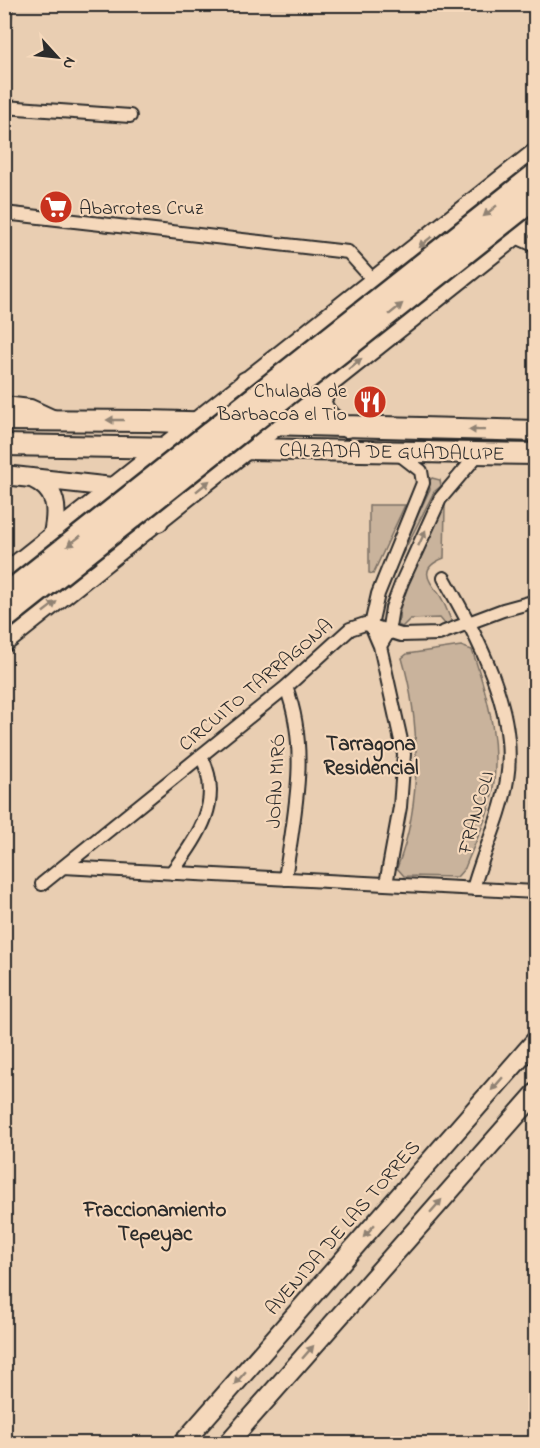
<svg xmlns="http://www.w3.org/2000/svg" width="540" height="1448" font-family="'Indie Flower',sans-serif">
	<style>
		.green { fill: #c9b39c; stroke: #7a6f64; stroke-width: 1.5 }
		.lines { fill: none; stroke-linecap: round; stroke-linejoin: round }
		.minor-casing { stroke: #2b2b2b; stroke-width: 16 }
		.secondary-casing { stroke: #2b2b2b; stroke-width: 22 }
		.primary-casing { stroke: #2b2b2b; stroke-width: 24 }
		.minor { stroke: #f5d8bb; stroke-width: 12 }
		.secondary { stroke: #f5d8bb; stroke-width: 18 }
		.primary { stroke: #f5d8bb; stroke-width: 20 }
		.trunk-bridge-casing { stroke: #2b2b2b; stroke-width: 26; stroke-linecap: butt }
		.trunk-bridge { stroke: #f5d8bb; stroke-width: 21 }
		.oneway { fill: #908273 }
		.labels { text-anchor: middle; stroke-width: 4.5; stroke-linejoin: round; paint-order: stroke }
		.poi-label { font-size: 20px; fill: #2b2b2b; stroke: #f5d8bb; text-anchor: start }
		.street-label { font-size: 20px; fill: #2b2b2b; stroke: #f5d8bb }
		.neighbourhood-label { font-size: 21px; font-weight: bold; fill: #2b2b2b; stroke: #f5d8bb }
	</style>
	<rect width="100%" height="100%" fill="#e9ceb2"/>
	<filter id="ink" filterUnits="userSpaceOnUse"><feTurbulence type="fractalNoise" baseFrequency=".0167" numOctaves="2"/><feDisplacementMap in="SourceGraphic" scale="12" xChannelSelector="R" yChannelSelector="G"/><feConvolveMatrix kernelMatrix="1 2 1 2 8 2 1 2 1" color-interpolation-filters="sRGB"/></filter>
	<g filter="url(#ink)">
		<path class="green" d="M432,478L440,480L441,486L434,492L400,559L398,557L430,489L428,482Z
			M369,505H405L373,574L369,573Z
			M445,505L444,558C420,567 426,579 439,594C443,599 448,613 451,620L449,624H445L440,618L410,619L402,627L398,625L402,597Z
			M461,646L472,650C489,699 503,752 490,804C484,826 473,847 465,868L457,877L404,876L397,868C422,805 421,723 402,658L407,654Z"/>
		<g class="lines">
			<defs>
				<path id="minor" d="M4,19L6,4
					M4,107L130,116
					M4,213L348,252L375,282
					M514,236L536,246
					M399,454L421,471L423,483L378,594L371,625L380,646L388,633L392,608L402,582L440,499L479,453
					M444,578C477,637 518,709 507,780C501,818 483,852 473,889
					M380,646L404,754L400,807L386,884
					M63,867L536,892
					M171,873C199,837 224,800 201,756
					M285,879C294,814 310,750 286,687
					M42,884L286,687L350,629L365,624L401,635L439,634L503,610L536,601"/>
				<path id="secondary" d="M4,406L30,409L54,420
					M4,475L112,487
					M32,478C58,490 58,509 53,534
					M4,574L536,152
					M4,643L536,219
					M182,1444L536,1040
					M227,1444L536,1093"/>
				<path id="primary" d="M328,386L320,401C325,416 333,421 347,427
					M243,417L246,382
					M4,420L147,421L536,431
					M4,445L536,454
					M158,521L166,483"/>
			</defs>
			<use href="#minor" class="minor-casing"/>
			<use href="#secondary" class="secondary-casing"/>
			<use href="#primary" class="primary-casing"/>
			<use href="#minor" class="minor"/>
			<use href="#secondary" class="secondary"/>
			<use href="#primary" class="primary"/>
			<defs>
				<path id="trunk-bridge" d="M4,596L536,174
					M4,619L536,197"/>
			</defs>
			<use href="#trunk-bridge" class="trunk-bridge-casing"/>
			<use href="#trunk-bridge" class="trunk-bridge"/>
		</g>
		<defs><path id="oneway-solid" d="M-6-.8H1V-3.2L6.5 0L1 3.2V.8H-6Z" transform="scale(1.5)"/></defs>
		<g class="oneway">
			<use href="#oneway-solid" transform="translate(490 211) rotate(141)"/>
			<use href="#oneway-solid" transform="translate(425 242) rotate(141)"/>
			<use href="#oneway-solid" transform="translate(396 309) rotate(-39)"/>
			<use href="#oneway-solid" transform="translate(355 364) rotate(-39)"/>
			<use href="#oneway-solid" transform="translate(115 420) rotate(-180)"/>
			<use href="#oneway-solid" transform="translate(477 430) rotate(-179)"/>
			<use href="#oneway-solid" transform="translate(203 486) rotate(-39)"/>
			<use href="#oneway-solid" transform="translate(422 538) rotate(-65)"/>
			<use href="#oneway-solid" transform="translate(74 541) rotate(142)"/>
			<use href="#oneway-solid" transform="translate(50 607) rotate(-38)"/>
			<use href="#oneway-solid" transform="translate(497 1084) rotate(131)"/>
			<use href="#oneway-solid" transform="translate(436 1206) rotate(-49)"/>
			<use href="#oneway-solid" transform="translate(369 1231) rotate(131)"/>
			<use href="#oneway-solid" transform="translate(308 1352) rotate(-49)"/>
			<use href="#oneway-solid" transform="translate(240 1378) rotate(131)"/>
		</g>
	</g>
	<defs>
		<symbol id="supermarket-disc" viewBox="-11 -11 22 22"><circle r="9.5" fill="#c8321e" stroke="#f5d8bb"/><path d="M-6-5.5h2.5l.6 2H6L4.5 2H-2.5L-4.4-4H-6ZM-1.5 3.2a1.3 1.3 0 1 0 .1 0ZM3 3.2a1.3 1.3 0 1 0 .1 0Z" fill="#fff"/></symbol>
		<symbol id="restaurant-disc" viewBox="-11 -11 22 22"><circle r="9.5" fill="#c8321e" stroke="#f5d8bb"/><path d="M-5-6h1v4h1v-4h1v4h1v-4h1v5L-1.5 .5V6h-2V.5L-5-1ZM5-6V6H3V1.5H1.5Q1.5-4 5-6Z" fill="#fff"/></symbol>
	</defs>
	<g fill-rule="evenodd">
		<use href="#supermarket-disc" x="37" y="188" width="38" height="38"/>
		<use href="#restaurant-disc" x="351" y="383" width="38" height="38"/>
	</g>
	<g class="labels">
		<g class="poi-label">
			<text x="79" y="214">Abarrotes Cruz</text>
			<text x="347" y="397" text-anchor="end">Chulada de<tspan x="347" dy="23">Barbacoa el Tio</tspan></text>
		</g>
		<g class="street-label">
			<text transform="translate(392 451) rotate(1)" y="7">CALZADA DE GUADALUPE</text>
			<text transform="translate(255 684) rotate(-40)" y="7">CIRCUITO TARRAGONA</text>
			<text transform="translate(275 781) rotate(-87)" y="7">JOAN MIRÓ</text>
			<text transform="translate(475 812) rotate(-74)" y="7">FRANCOLI</text>
			<text transform="translate(342 1227) rotate(-49)" y="7">AVENIDA DE LAS TORRES</text>
		</g>
		<g class="neighbourhood-label">
			<text x="371" y="750">Tarragona<tspan x="371" dy="24">Residencial</tspan></text>
			<text x="155" y="1216">Fraccionamiento<tspan x="155" dy="24">Tepeyac</tspan></text>
		</g>
	</g>
	<rect width="540" height="1448" fill="none" stroke="#f5d8bb" stroke-width="24"/>
	<rect x="12" y="12" width="516" height="1424" fill="none" stroke="#2b2b2b" stroke-width="2" filter="url(#ink)"/>
	<g transform="translate(57 57) rotate(117)" stroke="#f5d8bb" stroke-width="4.5" paint-order="stroke">
	<path d="M0-4.5L10 22L0 15L-10 22Z" fill="#2b2b2b"/>
	<text y="-9" font-size="16" font-weight="bold" text-anchor="middle" fill="#2b2b2b">N</text>
	</g>
</svg>
